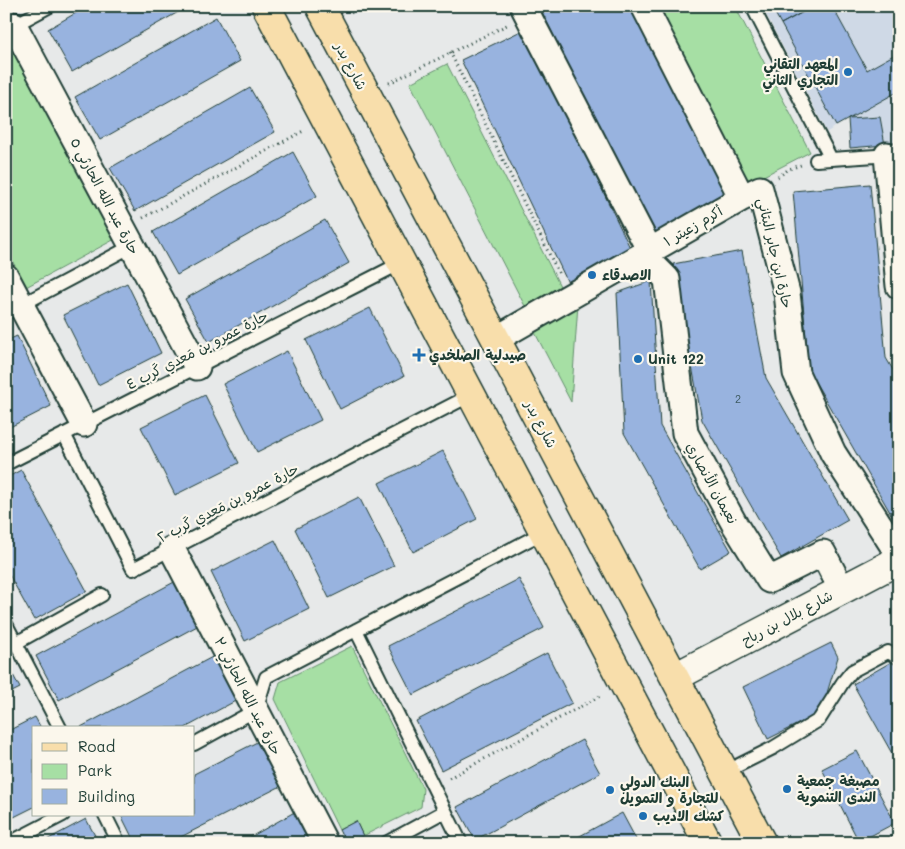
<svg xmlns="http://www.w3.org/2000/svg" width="905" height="849" font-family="Mali,'Playpen Sans Arabic',sans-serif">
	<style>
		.built { fill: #cfd9e6 }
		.green { fill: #a6dfa4; stroke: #628e6c }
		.building { fill: #98b3df; stroke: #1f3d34 }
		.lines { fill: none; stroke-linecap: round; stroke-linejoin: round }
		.service-casing { stroke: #1f3d34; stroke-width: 16 }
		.minor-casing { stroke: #1f3d34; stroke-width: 29 }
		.secondary-casing { stroke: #1f3d34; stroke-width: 31 }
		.primary-casing { stroke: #1f3d34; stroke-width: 31 }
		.path { stroke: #1f3d34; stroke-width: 3; stroke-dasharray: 1 4; stroke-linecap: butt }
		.service { stroke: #fbf7ec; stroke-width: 12 }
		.minor { stroke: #fbf7ec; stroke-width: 25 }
		.secondary { stroke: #fbf7ec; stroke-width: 28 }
		.primary { stroke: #f8deab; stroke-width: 28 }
		.poi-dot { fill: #1f6fb2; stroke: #fbf7ec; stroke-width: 2 }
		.labels { text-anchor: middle; stroke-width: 4.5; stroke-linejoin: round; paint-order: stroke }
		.number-label { font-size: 11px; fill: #3d5a5f }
		.poi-label { font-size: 14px; font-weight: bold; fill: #1f3d34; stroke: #fbf7ec; text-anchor: start }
		.street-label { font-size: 14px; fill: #1f3d34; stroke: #fbf7ec }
	</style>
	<rect width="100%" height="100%" fill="#e7e9e9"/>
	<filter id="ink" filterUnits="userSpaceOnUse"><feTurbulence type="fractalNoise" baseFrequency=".02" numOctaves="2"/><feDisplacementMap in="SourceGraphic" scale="10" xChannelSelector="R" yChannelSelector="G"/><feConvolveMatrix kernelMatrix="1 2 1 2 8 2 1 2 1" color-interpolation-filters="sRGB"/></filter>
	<g filter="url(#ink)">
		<path class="built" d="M762,6H899V144L885,145L880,117L848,119L827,132Z"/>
		<path class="green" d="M655,6H735L810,152L746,185Z
			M14,43L117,238L26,287L6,249V47Z
			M447,64L563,292L527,310L410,83Z
			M578,304L571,402L532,327Z
			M352,646L423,789L421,807L363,836L356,821L339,830L275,699L280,682Z"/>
		<path class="building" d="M6,6H17L6,12Z
			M88,6H189L72,72L48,29Z
			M554,6H631L727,198L653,236L542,12Z
			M771,6H814L781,24Z
			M814,6H832L867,70L899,52V91L836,126L781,24Z
			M216,17L240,61L100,140L75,97Z
			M525,29L634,256L570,287L461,60Z
			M250,88L275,132L135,211L110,168Z
			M880,117L885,145L850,148L848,119Z
			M293,152L317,196L177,275L153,232Z
			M870,184L886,358L899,380V528L809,371L793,191Z
			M325,220L349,263L209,342L185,299Z
			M742,251L766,378L848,520L781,558L702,420L673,264Z
			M651,281L660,426L731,551L700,569L624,433L617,293Z
			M127,283L161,353L98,385L63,315Z
			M370,308L404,376L340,409L306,340Z
			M17,336L51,406L6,429V341Z
			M287,351L321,420L257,452L223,384Z
			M205,395L239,463L175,495L141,427Z
			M443,451L477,519L413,552L379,483Z
			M21,470L87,591L34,620L6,569V478Z
			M359,497L394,566L329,598L295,529Z
			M275,540L309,609L245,641L211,572Z
			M519,579L544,628L413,695L388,646Z
			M178,580L201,624L59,700L36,656Z
			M831,643L838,657L823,706L816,715L768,739L743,687Z
			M547,653L572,703L441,770L416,721Z
			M216,655L239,699L185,728H79Z
			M893,661L899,672V766L853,684Z
			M6,662L20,688L6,695Z
			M35,717L41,728H34V807L6,821V732Z
			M263,739L285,784L169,843H135L121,815H194V774Z
			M582,740L600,773L475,840L457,807Z
			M857,751L895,823L859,842L822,769Z
			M298,810L316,843H240Z
			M622,813L638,843H567Z
			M86,819L99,843H41Z
			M356,821L363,836L350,843H346L339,830Z"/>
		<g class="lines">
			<defs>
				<path id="service" d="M752,6L831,159
					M11,27L50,6
					M816,160L891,155
					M6,313L132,246
					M64,434L133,569L471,395
					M6,464L401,263
					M6,624L60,728
					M356,630L461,843
					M16,643L102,595
					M194,744L256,710L266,677L544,532
					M725,772L773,748L819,720L843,682L852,671L888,652L899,658
					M105,815L119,843
					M9,843L63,815
					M386,843L445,811
					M895,843L899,841"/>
				<path id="minor" d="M523,6L650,251
					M644,6L742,198L760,189L787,293L796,373L833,453L899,555
					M14,25L197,367
					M887,155L899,286
					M643,255L667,279L685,433L735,525L769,580L823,553L842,590
					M6,277L84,424
					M496,339L742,198
					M172,549L325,843"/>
				<path id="secondary" d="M675,677L899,560"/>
				<path id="primary" d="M266,6L708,843
					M320,6L762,843"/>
			</defs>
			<use href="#service" class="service-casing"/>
			<use href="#minor" class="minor-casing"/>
			<use href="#secondary" class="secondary-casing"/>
			<use href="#primary" class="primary-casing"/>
			<path class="path" d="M351,13L364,6
				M450,52L560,276
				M389,83L507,25
				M778,177L789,169L801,165
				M143,218L305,130
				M449,778L602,695"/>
			<use href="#service" class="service"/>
			<use href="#minor" class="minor"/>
			<use href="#secondary" class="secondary"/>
			<use href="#primary" class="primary"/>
		</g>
	</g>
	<g class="poi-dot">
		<circle cx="848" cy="72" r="5"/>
		<circle cx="592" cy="275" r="5"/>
		<path d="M416.5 347.5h5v5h5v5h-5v5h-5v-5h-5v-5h5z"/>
		<circle cx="638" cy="359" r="5"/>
		<circle cx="787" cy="789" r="5"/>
		<circle cx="610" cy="790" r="5"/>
		<circle cx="643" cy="816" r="5"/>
	</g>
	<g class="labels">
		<g class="number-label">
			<text x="738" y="403">2</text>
		</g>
		<g class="poi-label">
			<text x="838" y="69" text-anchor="end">المعهد التقاني<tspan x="838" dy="16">التجاري الثاني</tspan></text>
			<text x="602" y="280">الاصدقاء</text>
			<text x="429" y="360">صيدلية الصلخدي</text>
			<text x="648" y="364">Unit 122</text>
			<text x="797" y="786">مصبغة جمعية<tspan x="797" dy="16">الندى التنموية</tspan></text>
			<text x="620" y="787">البنك الدولي<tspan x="620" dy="16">للتجارة و التمويل</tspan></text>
			<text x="653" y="821">كشك الاديب</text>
		</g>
		<g class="street-label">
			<text transform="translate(351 66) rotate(62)" y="5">شارع بدر</text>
			<text transform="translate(105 196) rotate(62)" y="5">حارة عبد الله الحارثي ٥</text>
			<text transform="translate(693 226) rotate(-30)" y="5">أكرم زعيتر ١</text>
			<text transform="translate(775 253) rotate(77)" y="5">حارة ابن جابر البتاني</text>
			<text transform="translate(197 350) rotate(-27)" y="5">حارة عمرو بن مَعدي كَرب ٤</text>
			<text transform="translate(541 424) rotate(62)" y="5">شارع بدر</text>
			<text transform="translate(712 483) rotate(61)" y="5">نعيمان الأنصاري</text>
			<text transform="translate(228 503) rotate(-27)" y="5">حارة عمرو بن مَعدي كَرب ٢</text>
			<text transform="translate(787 618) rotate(-28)" y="5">شارع بلال بن رباح</text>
			<text transform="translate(248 696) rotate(63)" y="5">حارة عبد الله الحارثي ٣</text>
		</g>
	</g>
	<rect width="905" height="849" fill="none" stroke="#fbf7ec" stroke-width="25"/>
	<rect x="12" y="12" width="880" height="824" fill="none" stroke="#1f3d34" stroke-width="2" filter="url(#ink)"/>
	<rect x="32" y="726" width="162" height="90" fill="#fbf7ec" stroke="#a3ada2"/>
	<rect x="42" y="743" width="25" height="8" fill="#f8deab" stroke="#a3ada2"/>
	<text x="78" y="752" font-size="15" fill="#1f3d34">Road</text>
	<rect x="42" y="764" width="25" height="15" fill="#a6dfa4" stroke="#a3ada2"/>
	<text x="78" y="776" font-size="15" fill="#1f3d34">Park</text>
	<rect x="42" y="789" width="25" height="15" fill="#98b3df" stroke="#a3ada2"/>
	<text x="78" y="802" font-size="15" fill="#1f3d34">Building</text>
</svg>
